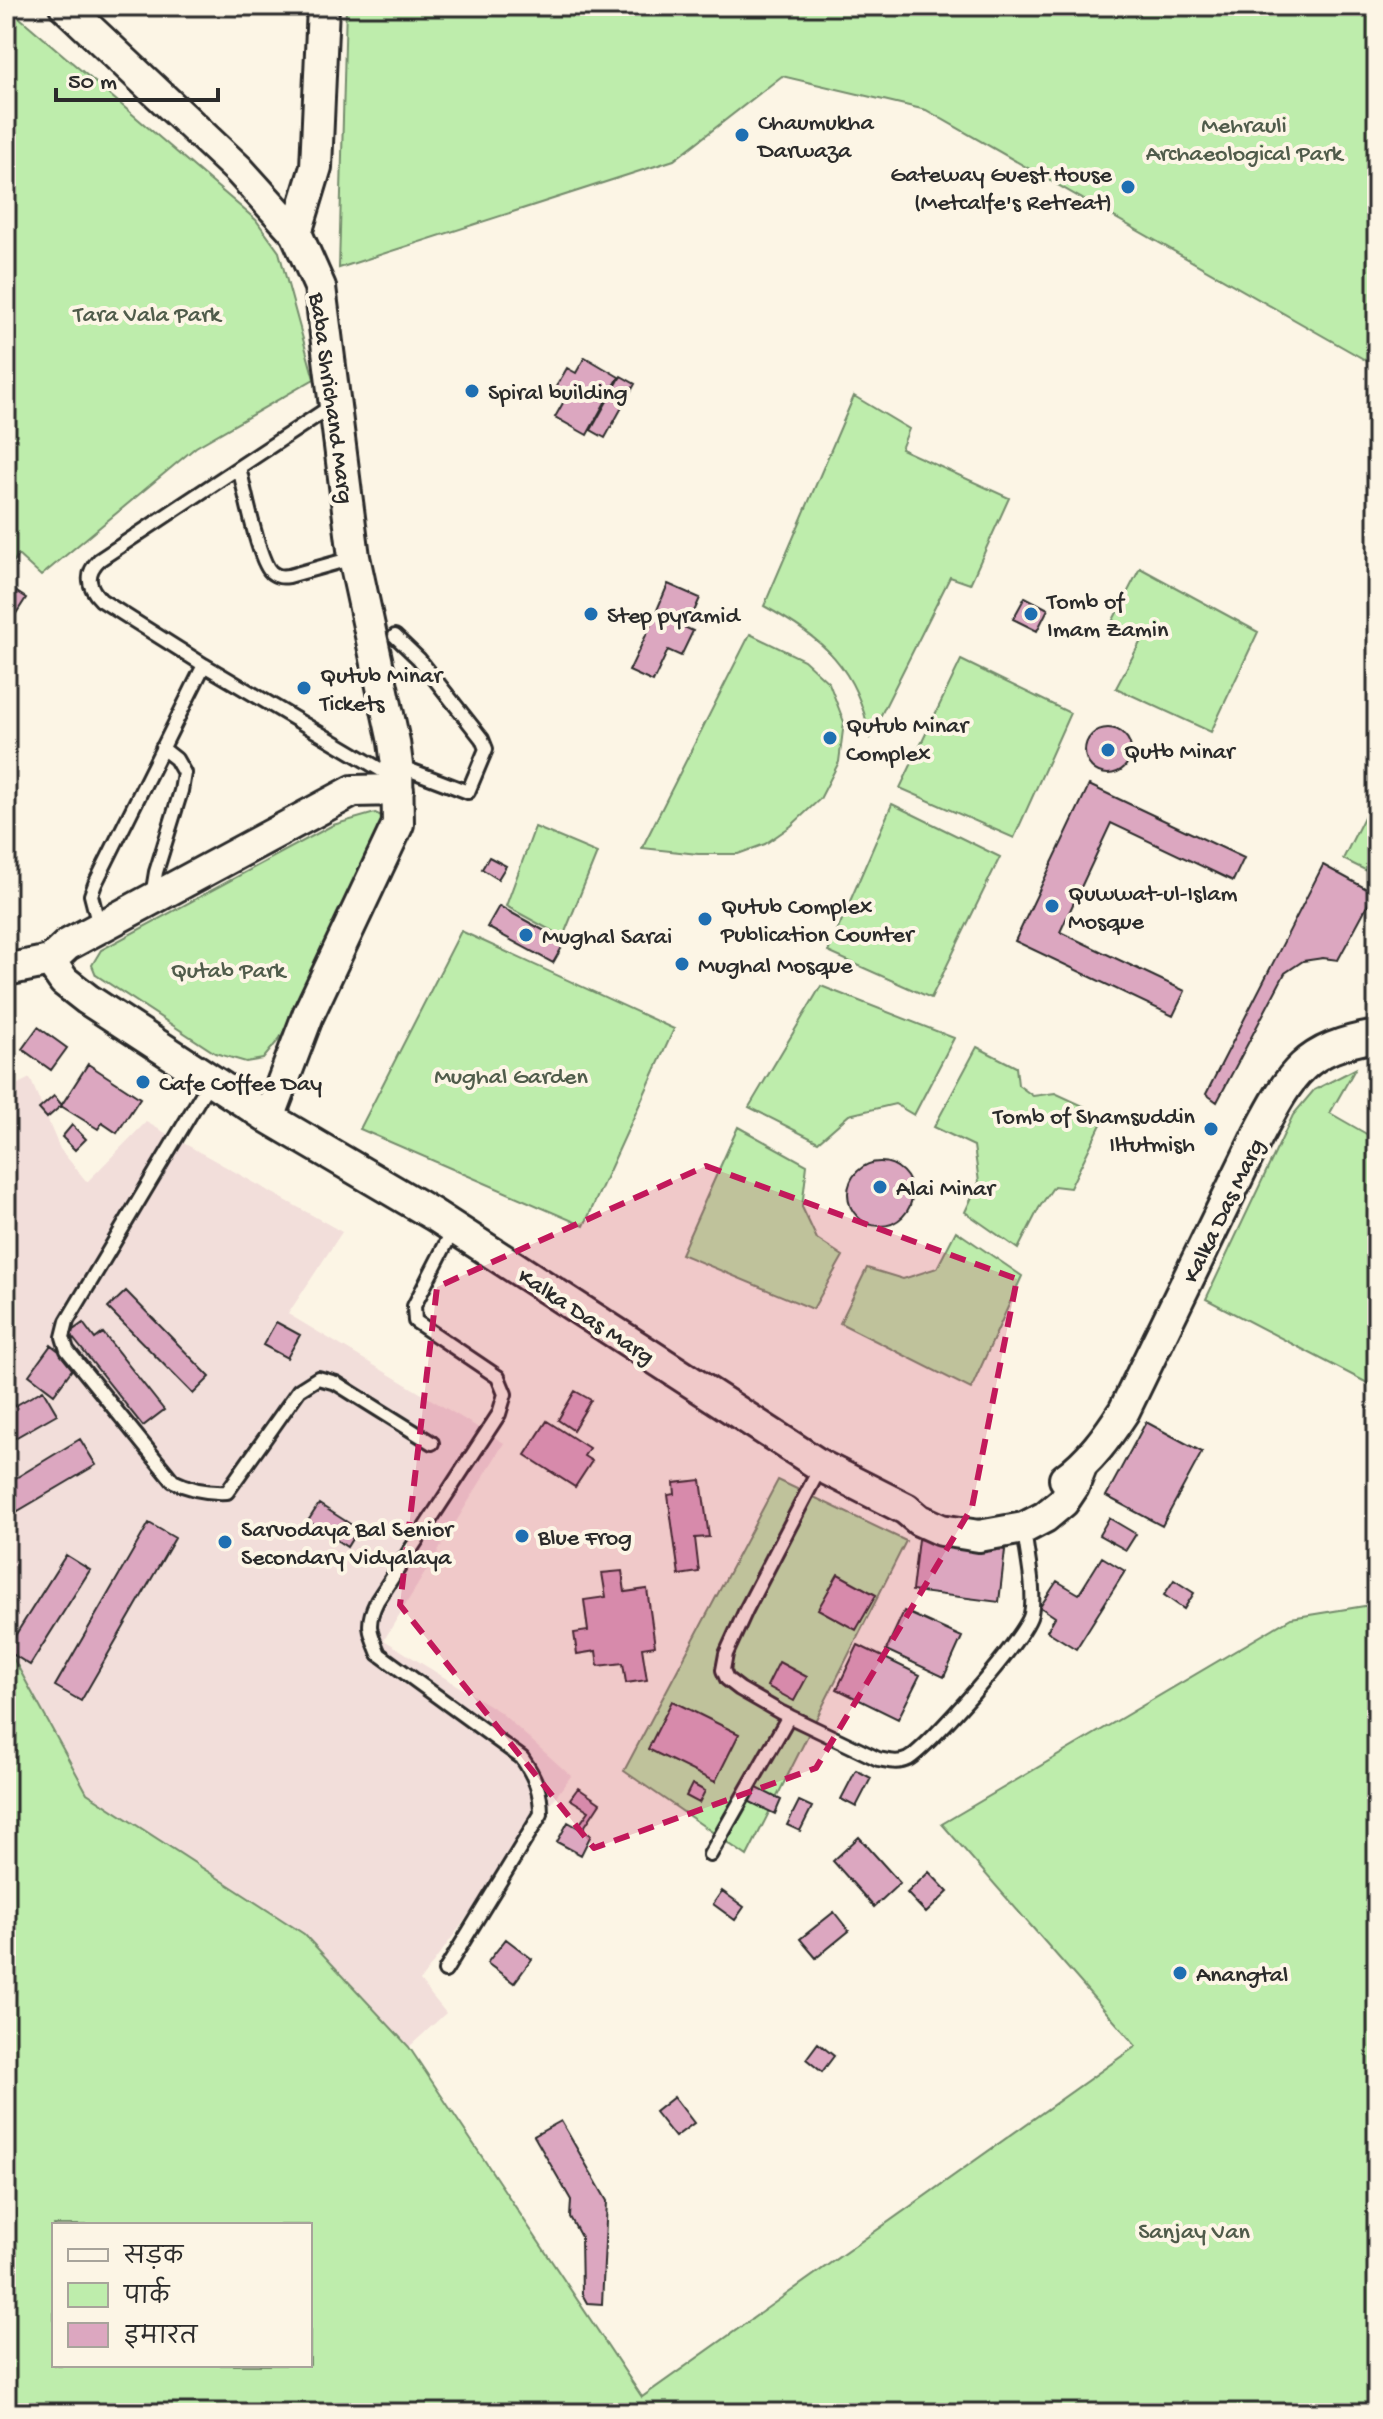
<svg xmlns="http://www.w3.org/2000/svg" width="1383" height="2419" font-family="'Gochi Hand','Playpen Sans Deva',sans-serif">
	<style>
		.built { fill: #f2deda }
		.green { fill: #beedac; stroke: #748c6c; stroke-width: 2; fill-rule: evenodd }
		.building { fill: #dca7c0; stroke: #2b2b2b; stroke-width: 2 }
		.lines { fill: none; stroke-linecap: round; stroke-linejoin: round }
		.service-casing { stroke: #2b2b2b; stroke-width: 18 }
		.tertiary-casing { stroke: #2b2b2b; stroke-width: 36 }
		.service { stroke: #fcf5e5; stroke-width: 12 }
		.tertiary { stroke: #fcf5e5; stroke-width: 30 }
		.marked { fill: #c2185b; fill-opacity: 0.2; stroke: #c2185b; stroke-width: 6; stroke-dasharray: 16 10; stroke-linejoin: round }
		.poi-dot { fill: #1f6fb2; stroke: #fcf5e5; stroke-width: 3 }
		.labels { text-anchor: middle; stroke-width: 8; stroke-linejoin: round; paint-order: stroke }
		.poi-label { font-size: 24px; fill: #2b2b2b; stroke: #fcf5e5; text-anchor: start }
		.park-label { font-size: 24px; fill: #505c4b; stroke: #fcf5e5 }
		.street-label { font-size: 24px; fill: #2b2b2b; stroke: #fcf5e5 }
	</style>
	<rect width="100%" height="100%" fill="#fcf5e5"/>
	<filter id="ink" filterUnits="userSpaceOnUse"><feTurbulence type="fractalNoise" baseFrequency=".0125" numOctaves="2"/><feDisplacementMap in="SourceGraphic" scale="16" xChannelSelector="R" yChannelSelector="G"/><feConvolveMatrix kernelMatrix="1 2 1 2 8 2 1 2 1" color-interpolation-filters="sRGB"/></filter>
	<g filter="url(#ink)">
		<path class="built" d="M30,1078L60,1149L87,1182L146,1122L342,1232L288,1314L504,1443L384,1640L500,1712L571,1776L420,1981L446,2013L409,2047L304,1934L87,1793L6,1645V1090Z"/>
		<path class="green" d="M6,6L256,220L279,252L314,379L196,447L41,576L18,555L6,574Z
			M346,6H1377V374L1367,361L926,110L782,76L674,160L339,268Z
			M854,396L909,429L901,449L1009,498L970,584L950,577L870,737C857,668 823,638 764,606Z
			M1140,568L1258,632L1211,732L1116,688L1143,637L1112,622Z
			M750,634L804,660L829,683L844,722L839,762L820,799L791,826L765,844L738,854H698L642,848Z
			M961,660L1070,713L1014,838L900,788Z
			M1377,791V876L1343,859Z
			M892,804L1000,857L931,998L828,952Z
			M375,813L384,817L389,837L280,1038L263,1059L246,1062L215,1053L96,975L92,965L101,950L333,825Z
			M535,827L597,853L563,937L506,906Z
			M461,931L674,1029L584,1226L360,1129Z
			M821,986L954,1038L914,1115L895,1104L849,1115L818,1142L749,1107Z
			M977,1047L1016,1067L1018,1085L1033,1096L1055,1093L1105,1116L1070,1188L1054,1186L1039,1208L1018,1249L965,1212L979,1182L974,1146L934,1127Z
			M1355,1069L1330,1113L1377,1140V1388L1206,1299L1293,1115L1314,1090Z
			M738,1127L807,1165L802,1207L817,1239L843,1256L813,1309L681,1254Z
			M956,1231L1022,1276L971,1389L840,1323L867,1268L903,1279L937,1268Z
			M778,1480L906,1541L747,1856L624,1771Z
			M1377,1604V2413H6V1645L87,1793L304,1934L409,2047L642,2397L1136,2046L942,1824L1291,1618ZM54,2225H310V2365H54Z"/>
		<path class="building" d="M585,357L619,377L587,435L555,417L568,394L556,387L567,368L576,373Z
			M621,376L635,384L605,438L591,430Z
			M668,584L700,598L689,623L657,610Z
			M6,585L26,598L6,629Z
			M1025,597L1048,609L1037,631L1013,619Z
			M656,614L693,631L681,656L668,650L653,682L629,671Z
			M1085 751a23 23 0 1 1 46 0a23 23 0 1 1-46 0Z
			M1089,785L1244,858L1233,881L1111,823L1060,932L1185,991L1173,1016L1015,941Z
			M489,857L506,866L498,879L482,869Z
			M1323,865L1374,893L1338,960L1323,958L1303,961L1285,973L1217,1102L1206,1094Z
			M499,906L565,942L553,963L487,927Z
			M38,1027L67,1048L51,1070L22,1049Z
			M88,1064L140,1098L117,1133L102,1123L98,1129L61,1106Z
			M54,1096L62,1105L47,1118L39,1109Z
			M72,1125L86,1139L75,1150L62,1137Z
			M848 1194a32 32 0 1 1 64 0a32 32 0 1 1-64 0Z
			M126,1291L210,1377L193,1394L108,1308Z
			M276,1322L300,1335L287,1358L263,1345Z
			M83,1323L95,1339L103,1333L164,1410L143,1426L69,1333Z
			M51,1345L76,1364L54,1394L29,1375Z
			M43,1390L57,1414L6,1443V1411Z
			M575,1391L591,1400L573,1430L558,1420Z
			M547,1421L589,1448L584,1456L592,1461L575,1487L525,1455Z
			M1146,1422L1202,1452L1162,1526L1106,1496Z
			M80,1439L96,1465L6,1518V1484Z
			M701,1480L709,1537L695,1538L699,1572L679,1575L668,1495L675,1494L674,1483Z
			M319,1504L358,1529L347,1547L308,1521Z
			M1109,1518L1136,1534L1126,1550L1099,1535Z
			M149,1523L175,1538L81,1701L55,1686Z
			M918,1539L1005,1550L999,1602L912,1591Z
			M66,1555L90,1570L30,1665L6,1650Z
			M1102,1557L1125,1571L1076,1649L1047,1631L1055,1617L1040,1607L1057,1581L1079,1594Z
			M622,1571L625,1592L647,1589L655,1646L642,1648L647,1680L626,1683L623,1663L598,1666L596,1651L577,1654L574,1633L588,1631L584,1600L606,1597L602,1573Z
			M838,1574L876,1595L856,1630L818,1609Z
			M1174,1580L1194,1593L1184,1609L1164,1595Z
			M904,1611L962,1637L944,1677L886,1650Z
			M858,1645L920,1675L898,1719L837,1689Z
			M779,1662L807,1677L794,1701L767,1686Z
			M672,1701L739,1734L715,1782L648,1749Z
			M856,1770L871,1778L856,1807L841,1799Z
			M692,1784L705,1791L699,1803L686,1796Z
			M753,1786L781,1800L775,1814L746,1800Z
			M578,1788L600,1803L583,1829L579,1825L589,1811L570,1799Z
			M799,1801L812,1807L800,1831L787,1825Z
			M568,1822L591,1835L581,1855L557,1842Z
			M859,1837L900,1883L874,1907L833,1861Z
			M929,1872L948,1892L926,1913L907,1893Z
			M722,1891L744,1907L735,1920L713,1904Z
			M834,1912L849,1931L816,1958L800,1939Z
			M506,1939L532,1959L514,1983L487,1963Z
			M818,2043L834,2056L822,2072L806,2059Z
			M674,2097L694,2123L675,2137L655,2112Z
			M561,2121L607,2201L602,2304L587,2303L582,2294L581,2237L570,2217L571,2200L534,2136Z"/>
		<g class="lines">
			<defs>
				<path id="service" d="M333,405L99,560C85,574 88,587 101,600L204,665L393,777
					M239,467C244,487 258,560 271,572C277,577 282,577 289,576L353,558
					M395,636L419,659L482,739L486,749L468,792L397,765
					M152,896L156,872L181,791L184,773L176,759L162,748
					M99,926L91,895L95,884L204,665
					M210,1081L67,1321L63,1337L67,1350L173,1481C191,1490 207,1493 227,1492L299,1390L318,1378L336,1383L432,1443
					M821,1466L746,1610L726,1654L723,1670L727,1679L740,1689L780,1712L878,1759C889,1761 898,1764 908,1759C930,1746 1026,1637 1031,1614C1036,1591 1026,1552 1024,1528
					M710,1855L789,1716
					M445,1971L541,1814C541,1791 535,1777 522,1758L379,1654C369,1631 366,1623 377,1601L499,1414L505,1394L498,1377L415,1321L414,1306L454,1228"/>
				<path id="tertiary" d="M65,6L239,170L296,233L320,287L354,557L394,742L397,765L398,824L308,1015L269,1118
					M296,233L316,167L323,6
					M50,961L64,981L87,999L269,1118L434,1215L821,1466L906,1509L919,1520L941,1530L979,1536L1024,1528L1045,1517L1063,1502L1073,1487L1081,1467
					M6,970L50,961L67,945L353,791L398,790
					M1065,1479C1090,1461 1107,1437 1124,1411L1258,1135C1291,1073 1304,1048 1377,1036"/>
			</defs>
			<use href="#service" class="service-casing"/>
			<use href="#tertiary" class="tertiary-casing"/>
			<use href="#service" class="service"/>
			<use href="#tertiary" class="tertiary"/>
		</g>
	</g>
	<path class="marked" d="M706,1166L1017,1279L972,1507L816,1768L594,1848L400,1605L437,1287Z"/>
	<g class="poi-dot">
		<circle cx="742" cy="135" r="8"/>
		<circle cx="1128" cy="187" r="8"/>
		<circle cx="472" cy="391" r="8"/>
		<circle cx="591" cy="614" r="8"/>
		<circle cx="1031" cy="614" r="8"/>
		<circle cx="304" cy="688" r="8"/>
		<circle cx="830" cy="738" r="8"/>
		<circle cx="1108" cy="750" r="8"/>
		<circle cx="1052" cy="906" r="8"/>
		<circle cx="705" cy="919" r="8"/>
		<circle cx="526" cy="935" r="8"/>
		<circle cx="682" cy="964" r="8"/>
		<circle cx="143" cy="1082" r="8"/>
		<circle cx="1211" cy="1129" r="8"/>
		<circle cx="880" cy="1187" r="8"/>
		<circle cx="522" cy="1536" r="8"/>
		<circle cx="225" cy="1542" r="8"/>
		<circle cx="1180" cy="1973" r="8"/>
	</g>
	<g class="labels">
		<g class="poi-label">
			<text x="758" y="129">Chaumukha<tspan x="758" dy="28">Darwaza</tspan></text>
			<text x="1112" y="181" text-anchor="end">Gateway Guest House<tspan x="1112" dy="28">(Metcalfe's Retreat)</tspan></text>
			<text x="488" y="399">Spiral building</text>
			<text x="1047" y="608">Tomb of<tspan x="1047" dy="28">Imam Zamin</tspan></text>
			<text x="607" y="622">Step pyramid</text>
			<text x="320" y="682">Qutub Minar<tspan x="320" dy="28">Tickets</tspan></text>
			<text x="846" y="732">Qutub Minar<tspan x="846" dy="28">Complex</tspan></text>
			<text x="1124" y="758">Qutb Minar</text>
			<text x="1068" y="900">Quwwat-ul-Islam<tspan x="1068" dy="28">Mosque</tspan></text>
			<text x="721" y="913">Qutub Complex<tspan x="721" dy="28">Publication Counter</tspan></text>
			<text x="542" y="943">Mughal Sarai</text>
			<text x="698" y="972">Mughal Mosque</text>
			<text x="159" y="1090">Cafe Coffee Day</text>
			<text x="1195" y="1123" text-anchor="end">Tomb of Shamsuddin<tspan x="1195" dy="28">Iltutmish</tspan></text>
			<text x="896" y="1195">Alai Minar</text>
			<text x="241" y="1536">Sarvodaya Bal Senior<tspan x="241" dy="28">Secondary Vidyalaya</tspan></text>
			<text x="538" y="1544">Blue Frog</text>
			<text x="1196" y="1981">Anangtal</text>
		</g>
		<g class="park-label">
			<text x="1244" y="132">Mehrauli<tspan x="1244" dy="28">Archaeological Park</tspan></text>
			<text x="147" y="321">Tara Vala Park</text>
			<text x="228" y="977">Qutab Park</text>
			<text x="511" y="1083">Mughal Garden</text>
			<text x="1194" y="2238">Sanjay Van</text>
		</g>
		<g class="street-label">
			<text transform="translate(333 398) rotate(82)" y="8">Baba Shrichand Marg</text>
			<text transform="translate(1222 1210) rotate(-64)" y="8">Kalka Das Marg</text>
			<text transform="translate(587 1315) rotate(33)" y="8">Kalka Das Marg</text>
		</g>
	</g>
	<rect width="1383" height="2419" fill="none" stroke="#fcf5e5" stroke-width="32"/>
	<rect x="16" y="16" width="1351" height="2387" fill="none" stroke="#2b2b2b" stroke-width="3" filter="url(#ink)"/>
	<rect x="52" y="2223" width="260" height="144" fill="#fcf5e5" stroke="#a8a49b" stroke-width="2"/>
	<rect x="68" y="2249" width="40" height="12" fill="#fcf5e5" stroke="#a8a49b" stroke-width="2"/>
	<text x="124" y="2263" font-size="24" fill="#2b2b2b">सड़क</text>
	<rect x="68" y="2283" width="40" height="24" fill="#beedac" stroke="#a8a49b" stroke-width="2"/>
	<text x="124" y="2303" font-size="24" fill="#2b2b2b">पार्क</text>
	<rect x="68" y="2323" width="40" height="24" fill="#dca7c0" stroke="#a8a49b" stroke-width="2"/>
	<text x="124" y="2343" font-size="24" fill="#2b2b2b">इमारत</text>
	<path d="M56 88v12h162v-12" fill="none" stroke="#2b2b2b" stroke-width="4"/>
	<text x="68" y="88" font-size="24" fill="#2b2b2b" stroke="#fcf5e5" stroke-width="6" paint-order="stroke">50 m</text>
</svg>
